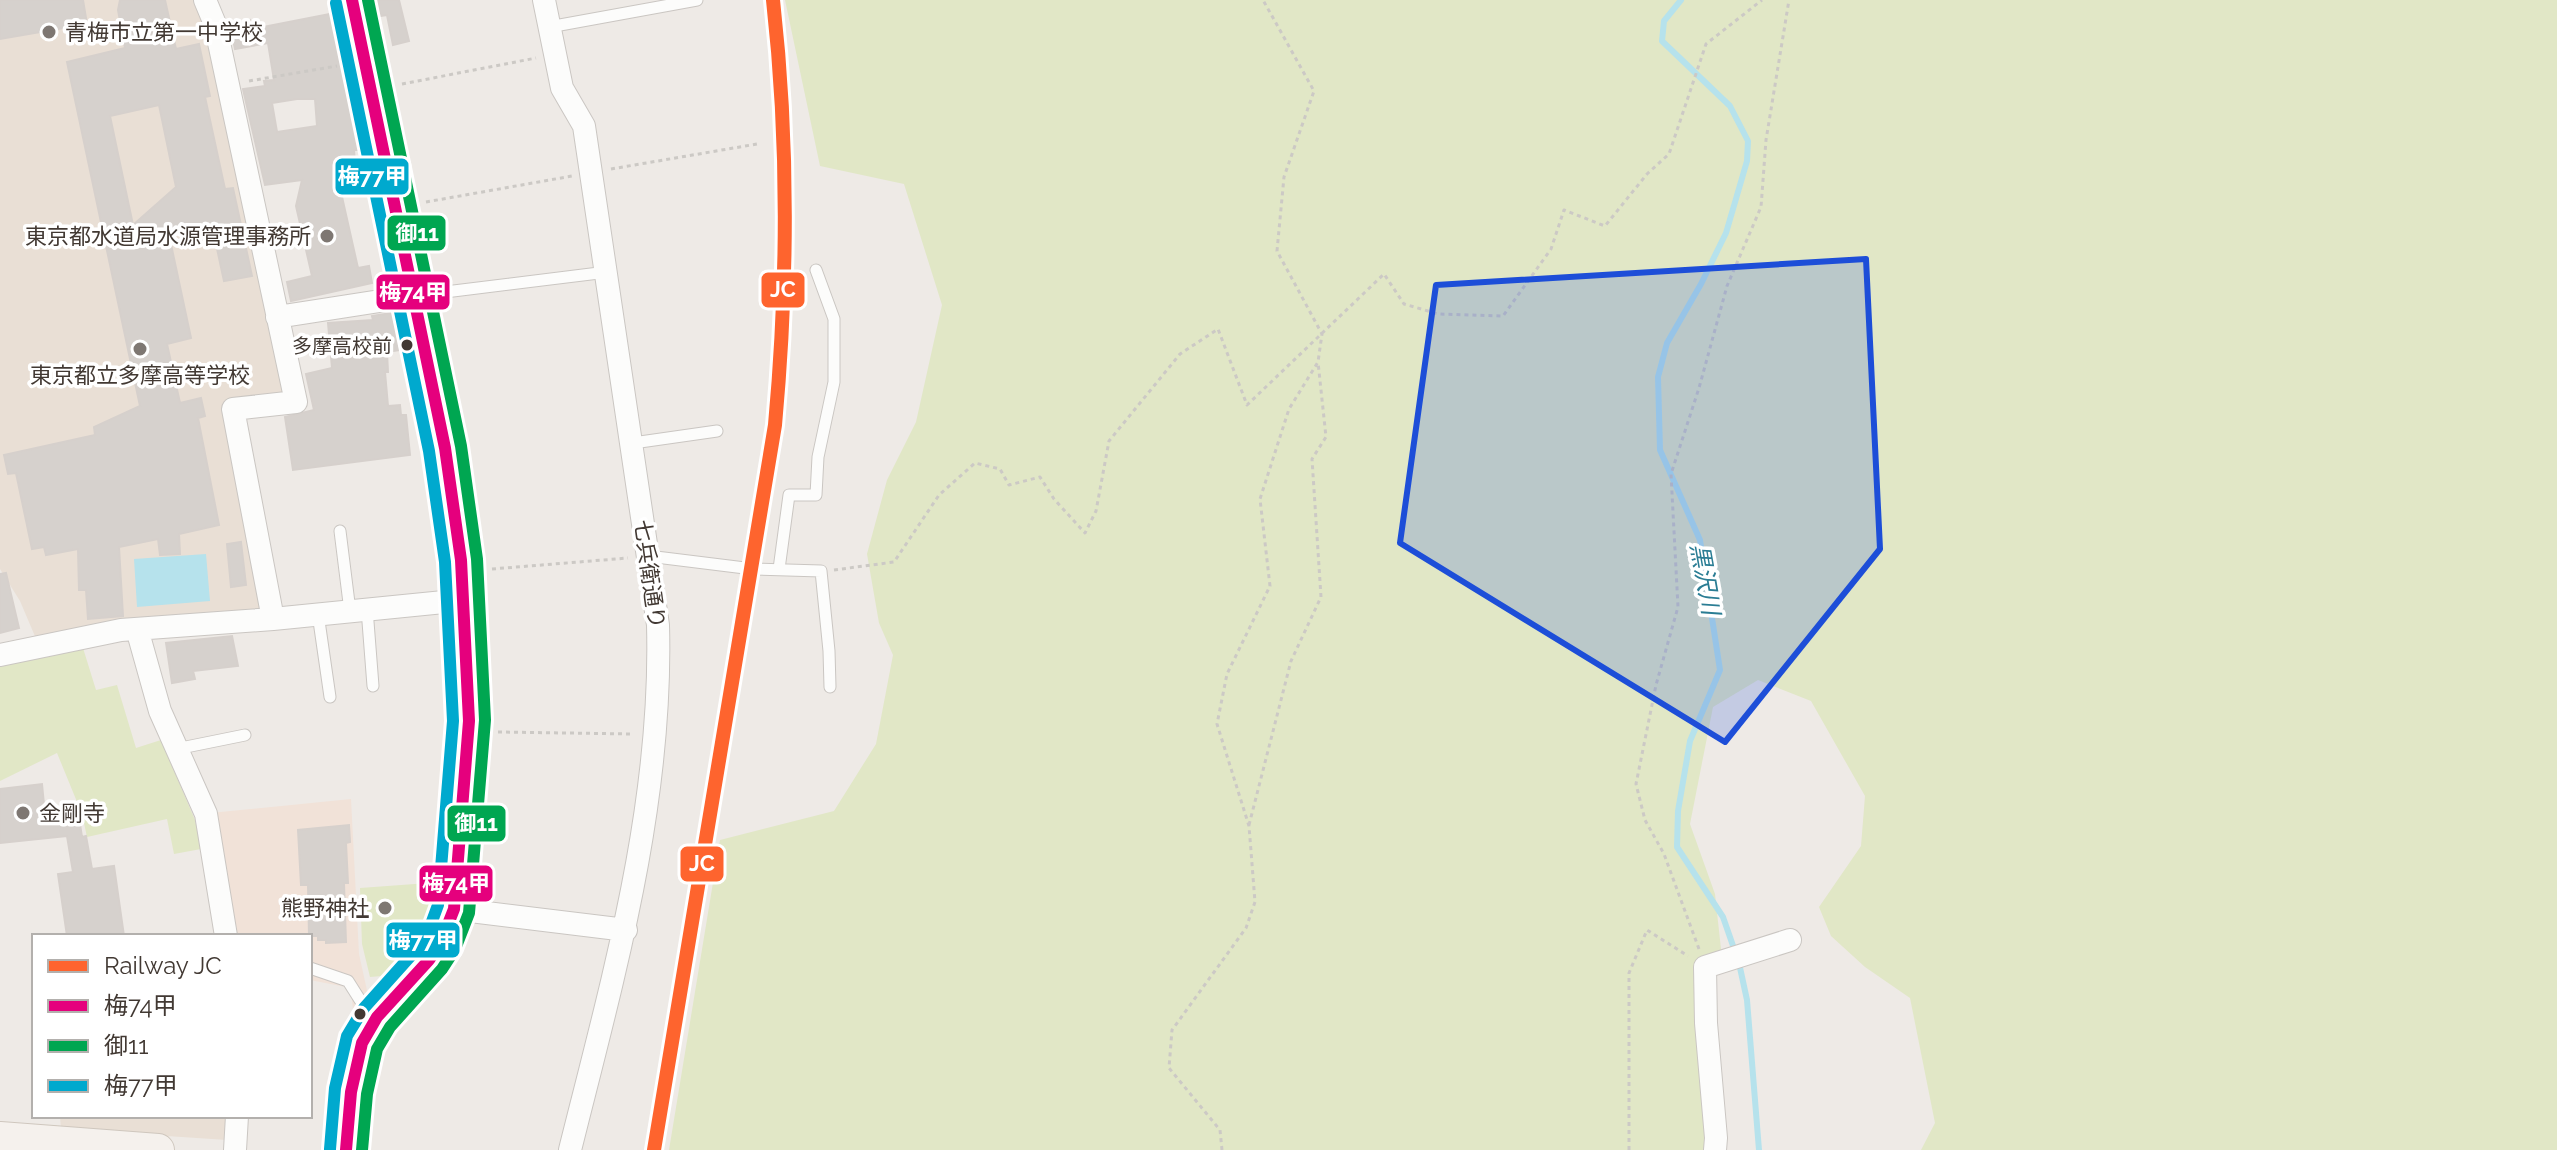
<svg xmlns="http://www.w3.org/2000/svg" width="2557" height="1150" font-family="Raleway,'Noto Sans JP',sans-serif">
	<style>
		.commercial { fill: #f1e2d8 }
		.education { fill: #e9dfd5 }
		.green { fill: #e1e7c6 }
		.water { fill: #b6e2ec }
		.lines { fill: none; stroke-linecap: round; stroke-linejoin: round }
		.stream { stroke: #b6e2ec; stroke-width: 6 }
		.building { fill: #d6d1cd; stroke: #d6d0cc; stroke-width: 2; fill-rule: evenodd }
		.lane-casing { stroke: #cac6c2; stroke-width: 13 }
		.street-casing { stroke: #cac6c2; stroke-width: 24 }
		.secondary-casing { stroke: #cfc7be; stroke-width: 34 }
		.highway-casing { stroke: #c5b1a2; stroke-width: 44 }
		.path { stroke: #ccc9c5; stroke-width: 3; stroke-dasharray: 4 4; stroke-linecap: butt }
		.lane { stroke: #fcfcfb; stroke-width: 11 }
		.street { stroke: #fcfcfb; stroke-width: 22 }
		.secondary { stroke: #f5f1ed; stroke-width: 32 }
		.highway { stroke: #ebe0d7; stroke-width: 42 }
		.bus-1-casing { stroke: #fff; stroke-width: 18 }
		.bus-2-casing { stroke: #fff; stroke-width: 18 }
		.bus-3-casing { stroke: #fff; stroke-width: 18 }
		.bus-1 { stroke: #e5007d; stroke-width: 12 }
		.bus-2 { stroke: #00a651; stroke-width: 12 }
		.bus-3 { stroke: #00a9ce; stroke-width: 12 }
		.rail-1-casing { stroke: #fff; stroke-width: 20 }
		.rail-1 { stroke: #fe642e; stroke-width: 14 }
		.marked { fill: #1d4ed8; fill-opacity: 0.2; stroke: #1d4ed8; stroke-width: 6; stroke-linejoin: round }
		.poi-dot { fill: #7e7772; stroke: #fff; stroke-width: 3 }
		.bus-dot { fill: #423933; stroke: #fff; stroke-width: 3 }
		.labels { text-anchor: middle; stroke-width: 7; stroke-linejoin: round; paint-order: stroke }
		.bus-label { font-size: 20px; fill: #423933; stroke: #fff; text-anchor: end }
		.poi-label { font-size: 22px; fill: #423933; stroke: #fff; text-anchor: start }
		.street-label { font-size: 22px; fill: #423933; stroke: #fff }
		.water-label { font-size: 24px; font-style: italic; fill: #2a7d94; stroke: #fff }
		.line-badge { stroke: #fff; stroke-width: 3 }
		.badge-label { font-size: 22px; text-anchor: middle; font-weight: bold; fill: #fff }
	</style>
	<rect width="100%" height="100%" fill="#eeeae6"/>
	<path class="commercial" d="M351,799L359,954L368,995L377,999L364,1021L353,1010L351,988L310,980V936H233L210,813Z"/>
	<path class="education" d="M0,0H195L199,15H202L289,392L228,404L263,602L259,613L37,641L20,601L0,569Z
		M60,1116H231L227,1140L61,1129Z"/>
	<path class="green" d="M785,0H2557V1150H1921L1935,1123L1910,998L1865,967L1831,936L1819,907L1861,846L1865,796L1811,701L1758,680L1713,707L1690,824L1715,894L1721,949L1694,1007L1721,1150H669L720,840L834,811L876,744L893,655L879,623L867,554L887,480L916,422L942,305L904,184L820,166Z
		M83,648L96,690L117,685L136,748L161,740L195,820L201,849L174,854L167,819L87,837L82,814L57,753L0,781V665Z
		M442,882L435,921L395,966L382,976L370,977L362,944L360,888Z"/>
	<path class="water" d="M206,554L210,601L137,607L134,559Z"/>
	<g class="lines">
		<path class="stream" d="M1681,0L1664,21L1662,41L1730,106L1748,141L1747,161L1726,233L1701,284L1667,343L1658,377L1660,450L1700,540L1720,670L1690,741L1678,811L1677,847L1723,917L1739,963L1747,1000L1759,1150"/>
	</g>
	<path class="building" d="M0,0H83L87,24L0,39Z
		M120,0H165L176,49L199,44L210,96L205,97L225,189L233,188L252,276L224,281L216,244L203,241L206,227L169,235L191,338L167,344L180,403L201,398L205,416L198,418L219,525L179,534L180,554L160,555L158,539L119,547L123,616L88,619L86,590H79L78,549L46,555L44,547L32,549L16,473L8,474L4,455L95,435L94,427L140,406L67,62L125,48L118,10ZM159,105L176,187L133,225L110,116Z
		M377,0H399L409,41L393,45L387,15L380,16Z
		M330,14L359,150H354L356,176L338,179L358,268L369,266L372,283L291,301L287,282L312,276L296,206L302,180L265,185L243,89L265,86L264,81L274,80L268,43L235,49L230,25L250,20L253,29ZM297,99H315L317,126L277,132L272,103Z
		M392,313L400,350L387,352L388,372H385L388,406L400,405L401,415H406L410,455L293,470L285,417L314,410L306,374L332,368L328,323L373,320L372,316Z
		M241,542L246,585L231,587L227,544Z
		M6,573L19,628L0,633V574Z
		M232,636L238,666L193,671L195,679L172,683L166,643Z
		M42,784L46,825L79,818L82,837L86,836L92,869L114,866L124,936H67L58,874L73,872L67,836L0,843V789Z
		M349,825L350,842L346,843L348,883H344L346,942L326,943V940H318V936H309L308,885H301L298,830Z"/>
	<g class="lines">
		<defs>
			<path id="lane" d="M549,27L697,0
				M421,295L607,272
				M633,443L717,431
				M340,531L350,611
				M648,556L753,569L821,571L829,651L830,687
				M779,569L789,495H816L818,457L834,382V319L816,270
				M367,609L373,686
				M318,614L330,697
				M176,749L245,735
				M310,968L348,981L360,1000L372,1011"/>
			<path id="street" d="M205,0L215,24L296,402L233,409L273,619
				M544,0L562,88L584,126L658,625C663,804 613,978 570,1150
				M277,317L412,296
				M137,629L160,711L206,814L226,936
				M0,655L121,630L273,619L464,600
				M454,909L626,930
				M235,1150L237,1116
				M1715,1150L1716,1138L1706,1023L1705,967L1790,940"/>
			<path id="secondary" d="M0,1138L158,1150"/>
			<path id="highway" d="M346,1150L351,1092L362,1043L377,1017L429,960L441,942L454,909L469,721L461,560L445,448L352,0"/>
		</defs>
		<use href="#lane" class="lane-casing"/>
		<use href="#street" class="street-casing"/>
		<use href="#secondary" class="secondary-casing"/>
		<use href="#highway" class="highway-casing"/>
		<path class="path" d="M249,81L337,66
			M402,84L536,58
			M611,169L757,144
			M426,202L572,176
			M492,569L628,558
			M834,570L894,562L939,495L975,463L1000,469L1009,485L1040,477L1054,499L1085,533L1096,511L1109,441L1180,354L1218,329L1247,405L1384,274L1404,304L1438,314L1503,316L1551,249L1564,210L1605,226L1647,174L1669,154L1706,44L1762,0
			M498,732L634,734
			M1249,825L1291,661L1321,597L1312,459L1326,437L1318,362
			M1699,949L1664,854L1645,820L1636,784L1656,685L1678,607L1671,474L1699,388L1727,286L1761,207L1766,140L1789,0
			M1222,1150L1220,1130L1169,1068L1172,1030L1246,928L1255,902L1249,826L1217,724L1227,674L1270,586L1260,499L1289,409L1318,362L1322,334L1277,251L1284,177L1314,91L1263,0
			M1629,1150V973L1647,930L1688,956"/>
		<use href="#lane" class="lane"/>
		<use href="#street" class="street"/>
		<use href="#secondary" class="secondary"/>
		<use href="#highway" class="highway"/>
		<defs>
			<path id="bus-1" d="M346,1150L351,1092L362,1043L377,1017L429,960L441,942L454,909L469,721L461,560L445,448L352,0"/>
			<path id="bus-2" d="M362,1150L367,1094L377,1049L390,1027L442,969L455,949L469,913L485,720L477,559L461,446L368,0"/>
			<path id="bus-3" d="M330,1149L335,1088L347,1036L364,1008L416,950L427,935L438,905L453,721L445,562L429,451L336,3"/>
		</defs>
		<use href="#bus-1" class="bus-1-casing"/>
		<use href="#bus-2" class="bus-2-casing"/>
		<use href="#bus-3" class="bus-3-casing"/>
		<use href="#bus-1" class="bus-1"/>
		<use href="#bus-2" class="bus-2"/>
		<use href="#bus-3" class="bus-3"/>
		<defs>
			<path id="rail-1" d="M654,1150L775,425C788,283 789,142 773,0"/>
		</defs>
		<use href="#rail-1" class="rail-1-casing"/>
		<use href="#rail-1" class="rail-1"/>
	</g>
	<path class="marked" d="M1866,259L1880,549L1725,742L1400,543L1436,285Z"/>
	<g class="poi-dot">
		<circle cx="49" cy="32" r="8"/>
		<circle cx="327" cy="236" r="8"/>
		<circle cx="140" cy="349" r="8"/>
		<circle cx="23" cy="813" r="8"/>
		<circle cx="385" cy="908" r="8"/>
	</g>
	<g class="bus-dot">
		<circle cx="407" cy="345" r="7"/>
		<circle cx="360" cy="1014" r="7"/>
	</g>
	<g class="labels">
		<g class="bus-label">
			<text x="392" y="353">多摩高校前</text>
		</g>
		<g class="poi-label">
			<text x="65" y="40">青梅市立第一中学校</text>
			<text x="311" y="244" text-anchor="end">東京都水道局水源管理事務所</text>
			<text x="140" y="383" text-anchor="middle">東京都立多摩高等学校</text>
			<text x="39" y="821">金剛寺</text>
			<text x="369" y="916" text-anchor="end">熊野神社</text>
		</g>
		<g class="street-label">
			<text transform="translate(650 574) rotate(82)" y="8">七兵衛通り</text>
		</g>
		<g class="water-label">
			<text transform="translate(1705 579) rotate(80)" y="8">黒沢川</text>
		</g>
	</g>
	<g class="line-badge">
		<rect x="334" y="157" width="76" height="39" rx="8" fill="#00a9ce"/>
		<rect x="386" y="214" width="61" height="38" rx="8" fill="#00a651"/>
		<rect x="760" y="271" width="46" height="38" rx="8" fill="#fe642e"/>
		<rect x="375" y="273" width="76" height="38" rx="8" fill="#e5007d"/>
		<rect x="446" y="804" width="61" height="39" rx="8" fill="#00a651"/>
		<rect x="679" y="845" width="46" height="38" rx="8" fill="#fe642e"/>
		<rect x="418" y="864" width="76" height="39" rx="8" fill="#e5007d"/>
		<rect x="385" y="921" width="76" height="38" rx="8" fill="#00a9ce"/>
	</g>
	<g class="badge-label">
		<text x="372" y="184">梅77甲</text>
		<text x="417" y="241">御11</text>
		<text x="783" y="297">JC</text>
		<text x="413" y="300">梅74甲</text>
		<text x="476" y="831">御11</text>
		<text x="702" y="871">JC</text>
		<text x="456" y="891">梅74甲</text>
		<text x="423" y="948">梅77甲</text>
	</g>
	<rect x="32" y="934" width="280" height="184" fill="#ffffff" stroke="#b3b0ad" stroke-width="2"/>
	<rect x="48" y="960" width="40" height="12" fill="#fe642e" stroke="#b3b0ad" stroke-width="2"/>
	<text x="104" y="974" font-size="24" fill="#423933">Railway JC</text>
	<rect x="48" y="1000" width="40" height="12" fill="#e5007d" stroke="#b3b0ad" stroke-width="2"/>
	<text x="104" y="1014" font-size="24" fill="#423933">梅74甲</text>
	<rect x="48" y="1040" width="40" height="12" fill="#00a651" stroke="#b3b0ad" stroke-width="2"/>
	<text x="104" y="1054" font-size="24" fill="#423933">御11</text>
	<rect x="48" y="1080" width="40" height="12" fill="#00a9ce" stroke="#b3b0ad" stroke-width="2"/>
	<text x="104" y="1094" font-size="24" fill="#423933">梅77甲</text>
</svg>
